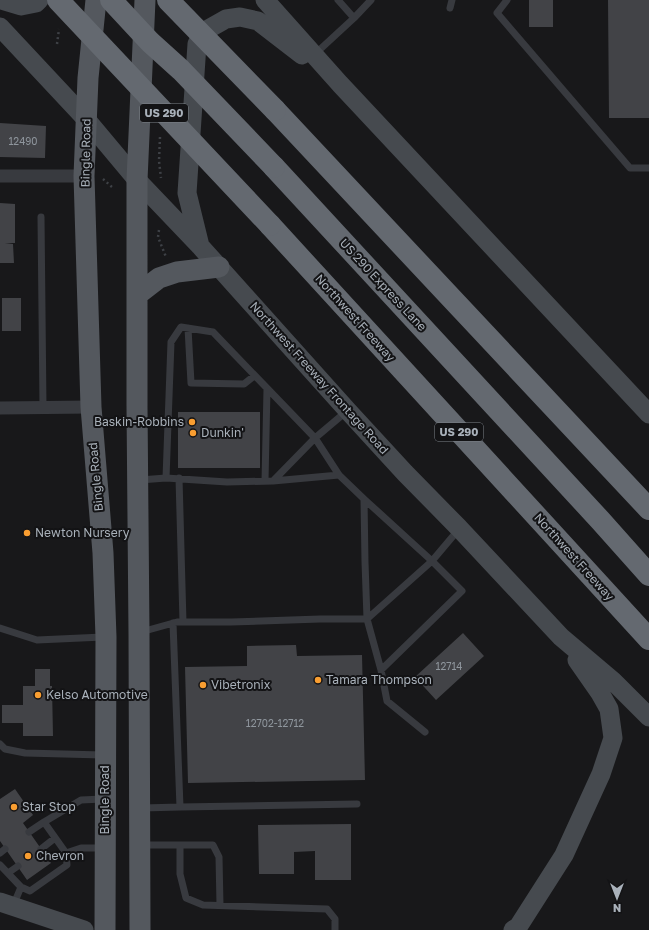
<svg xmlns="http://www.w3.org/2000/svg" width="649" height="930" font-family="'Golos Text',sans-serif">
	<style>
		.building { fill: #424347 }
		.lines { fill: none; stroke-linecap: round; stroke-linejoin: round }
		.path { stroke: #3e4146; stroke-width: 2.5; stroke-dasharray: 2 3; stroke-linecap: butt }
		.lane { stroke: #383a3f; stroke-width: 7 }
		.street { stroke: #383a3f; stroke-width: 13 }
		.secondary { stroke: #464a4f; stroke-width: 19 }
		.primary { stroke: #54585e; stroke-width: 21 }
		.highway { stroke: #646970; stroke-width: 22 }
		.highway-bridge { stroke: #646970; stroke-width: 22 }
		.poi-dot { fill: #f99e31; stroke: #131315; stroke-width: 1.5 }
		.labels { text-anchor: middle; stroke-width: 4; stroke-linejoin: round; paint-order: stroke }
		.number-label { font-size: 10px; fill: #8f969d }
		.shield { fill: #131315; stroke: #7c8288; stroke-width: 1 }
		.shield-label { font-size: 11px; font-weight: bold; fill: #a9b1ba }
		.street-label { font-size: 12px; fill: #a9b1ba; stroke: #131315 }
		.poi-label { font-size: 12px; fill: #a9b1ba; stroke: #131315; text-anchor: start }
	</style>
	<rect width="100%" height="100%" fill="#18181a"/>
	<path class="building" d="M529,0H553V27H529Z
		M608,0H649V118H609Z
		M0,123L46,126L45,158L0,157Z
		M0,203L15,204V243H5L13,244L14,263H0Z
		M2,298H21V331H2Z
		M178,412H260V468H178Z
		M463,633L484,656L436,700L415,677Z
		M296,645L297,656L362,655L365,780L188,783L185,667L247,666V646Z
		M35,669H50V686H52L53,736H23V723H2V705H23V686H35Z
		M15,789L33,815L23,823L51,863L27,880L0,841V799Z
		M351,824V880H315V851L294,852V874H259L258,825Z"/>
	<g class="lines">
		<path class="path" d="M57,44L59,29
			M160,137L159,161L161,178
			M103,179L113,188
			M159,230L158,237L166,257"/>
		<path class="lane" d="M338,0L354,18
			M507,0L497,13L630,168H649
			M450,8L452,0
			M315,54L354,18L371,0
			M41,217L43,407
			M188,328L191,383L244,384L254,376
			M179,478L183,622
			M140,480L166,478L227,482L273,481L315,438L347,411
			M265,481L267,389
			M273,481L339,475
			M364,499L432,561L367,619L381,670
			M0,628L37,640L103,637
			M141,632L177,622H231L320,619H367L365,562L364,499L339,475L315,438L213,332L181,327L171,342L166,478
			M425,732L387,701L381,670L462,591L432,561L459,529
			M0,744L5,749L25,753L103,755
			M180,807L357,804
			M142,808L180,807L173,623
			M29,832L44,822
			M141,845H213L219,857L220,905
			M180,845V874L186,898L203,905L327,909L335,919V930
			M41,849L55,838
			M0,853L5,849
			M66,853L81,848H103
			M0,865L21,887L30,891L67,865L66,853L44,822L81,800L103,799
			M8,873L18,866
			M13,906L21,887"/>
		<path class="street" d="M0,176H84
			M0,408L91,407"/>
		<path class="secondary" d="M1,0L21,6L36,3L39,0
			M265,0L340,84L649,414
			M0,27L86,119L137,180L200,246L348,411L405,473L459,528L561,637L613,681L649,717
			M200,246L187,193L197,44L203,32L226,19L240,17L258,21L302,55
			M0,902L84,930
			M513,930L518,927L564,855L601,774L613,738L609,709L600,693L577,660"/>
		<path class="primary" d="M96,0L88,78L84,176L91,407L103,553L106,637L105,930
			M137,295L159,278L177,272L219,267
			M140,930L139,633L137,406V180L145,0"/>
		<path class="highway" d="M275,110L649,509
			M274,167L600,520L649,575
			M270,225L649,639"/>
		<path class="highway-bridge" d="M58,0L270,225
			M111,0L150,42L181,70L274,167
			M168,0L275,110"/>
	</g>
	<g class="poi-dot">
		<circle cx="192" cy="422" r="4"/>
		<circle cx="193" cy="433" r="4"/>
		<circle cx="27" cy="533" r="4"/>
		<circle cx="318" cy="680" r="4"/>
		<circle cx="203" cy="685" r="4"/>
		<circle cx="38" cy="695" r="4"/>
		<circle cx="14" cy="807" r="4"/>
		<circle cx="28" cy="856" r="4"/>
	</g>
	<g class="labels">
		<g class="number-label">
			<text x="23" y="145">12490</text>
			<text x="449" y="670">12714</text>
			<text x="275" y="727">12702-12712</text>
		</g>
		<g class="shield">
			<rect x="140" y="104" width="48" height="18" rx="3"/>
			<rect x="435" y="423" width="48" height="18" rx="3"/>
		</g>
		<g class="shield-label">
			<text x="164" y="117">US 290</text>
			<text x="459" y="436">US 290</text>
		</g>
		<g class="street-label">
			<text transform="translate(86 153) rotate(-89)" y="4">Bingle Road</text>
			<text transform="translate(383 285) rotate(47)" y="4">US 290 Express Lane</text>
			<text transform="translate(355 318) rotate(48)" y="4">Northwest Freeway</text>
			<text transform="translate(319 378) rotate(48)" y="4">Northwest Freeway Frontage Road</text>
			<text transform="translate(96 477) rotate(-95)" y="4">Bingle Road</text>
			<text transform="translate(574 557) rotate(48)" y="4">Northwest Freeway</text>
			<text transform="translate(105 800) rotate(-90)" y="4">Bingle Road</text>
		</g>
		<g class="poi-label">
			<text x="184" y="426" text-anchor="end">Baskin-Robbins</text>
			<text x="201" y="437">Dunkin'</text>
			<text x="35" y="537">Newton Nursery</text>
			<text x="326" y="684">Tamara Thompson</text>
			<text x="211" y="689">Vibetronix</text>
			<text x="46" y="699">Kelso Automotive</text>
			<text x="22" y="811">Star Stop</text>
			<text x="36" y="860">Chevron</text>
		</g>
	</g>
	<g transform="translate(617 898) rotate(180)" stroke="#131315" stroke-width="3" paint-order="stroke">
	<path d="M0-3L7 15L0 10L-7 15Z" fill="#a9b1ba"/>
	<text y="-6" font-size="11" font-weight="bold" text-anchor="middle" fill="#a9b1ba">N</text>
	</g>
</svg>
